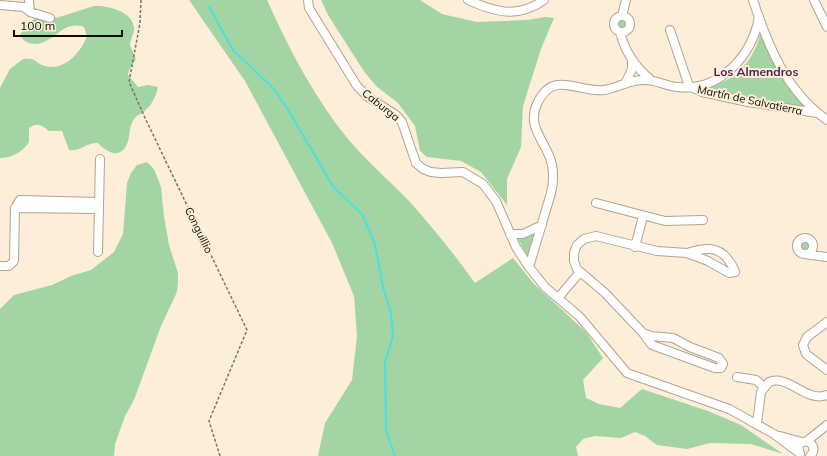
<svg xmlns="http://www.w3.org/2000/svg" width="827" height="456" font-family="Mulish,sans-serif">
	<style>
		.green { fill: #a3d5a4 }
		.lines { fill: none; stroke-linecap: round; stroke-linejoin: round }
		.stream { stroke: #4ae0e1; stroke-width: 2 }
		.minor-casing { stroke: #b1a490; stroke-width: 10 }
		.path { stroke: #7d7367; stroke-width: 1.5; stroke-dasharray: 3 2; stroke-linecap: butt }
		.minor { stroke: #fff; stroke-width: 8 }
		.labels { text-anchor: middle; stroke-width: 4; stroke-linejoin: round; paint-order: stroke }
		.street-label { font-size: 11px; fill: #100b05; stroke: #fceed9 }
		.neighbourhood-label { font-size: 12px; font-weight: bold; fill: #4d1d4d; stroke: #fceed9 }
	</style>
	<rect width="100%" height="100%" fill="#fceed9"/>
	<path class="green" d="M189,0H267C290,51 317,103 354,146C372,166 392,183 410,202C433,228 455,255 475,283L513,258L534,284L586,332L603,358L583,380L586,398L599,404L620,408L642,389L708,411L741,425L783,454L751,444L710,443L687,449L657,445L645,436L635,432L621,438L595,436L583,439L576,447L578,456H318L325,423L352,380L357,336L354,296L332,243L245,81Z
		M321,0H420L442,14L477,22L527,20L545,17L554,18L541,49L523,106L521,147L507,179V205L481,172L461,161L427,157L420,151L415,126L398,103L376,86L363,70L328,15Z
		M94,6C107,5 132,11 134,27C135,33 130,39 130,45L136,59L129,70L128,75L138,87L148,85L158,87C156,97 151,107 142,113C139,115 137,115 135,118C128,126 131,135 127,144C120,160 106,152 98,143C86,142 81,152 69,150L62,131H49C42,125 37,122 29,128V142C23,152 11,158 0,158V88L10,69L23,59C38,58 34,63 45,66C64,72 82,51 87,36L84,27C66,21 58,36 44,42C36,46 24,44 20,35C27,23 35,17 48,13L56,18Z
		M615 24a7 7 0 1 1 14 0a7 7 0 1 1-14 0Z
		M760,34L763,38L811,108L698,89C729,86 753,65 760,34Z
		M147,162L154,169L161,187L164,216L169,245L178,273V283L177,292L161,326L134,400L125,416L115,444L114,456H0V309L14,295L52,285L71,276L91,270L114,252L123,234L127,183L131,173L137,165Z
		M532,234L534,236L528,255H527L518,239L519,237Z
		M799 246a6 6 0 1 1 12 0a6 6 0 1 1-12 0Z"/>
	<g class="lines">
		<path class="stream" d="M209,7L233,50L272,87L284,103L334,188L362,214L375,244L383,287L391,313L393,336L385,362L386,430L395,456"/>
		<defs>
			<path id="minor" d="M29,0L30,12L50,18
				M308,0L309,8L357,86L368,97L396,115L402,122L416,163L423,169L431,172L441,173L463,172L483,184L496,201L516,247L529,267L545,287L580,317L627,373L729,409L774,434L798,452
				M468,0C495,12 517,19 544,0
				M753,0C768,46 786,91 827,120
				M814,0L827,27
				M0,5L24,7L30,12
				M614 24a8 8 0 1 1 16 0a8 8 0 1 1-16 0Z
				M622,16L626,0
				M670,30L689,86L702,92L748,102L817,113
				M620,32C625,52 635,67 651,80
				M625,84L632,69V60
				M596,203L665,221L703,220
				M15,208L98,209
				M510,234H523L542,225
				M797 246a8 8 0 1 1 16 0a8 8 0 1 1-16 0Z
				M635,247L643,216
				M98,252L100,159
				M804,254L827,257
				M0,266H9L14,261L15,208L20,200L98,202
				M529,267L551,193C554,181 554,169 550,158C543,139 527,125 537,104C553,68 580,94 604,90C618,88 630,79 645,80C656,80 666,86 677,87C720,92 752,56 759,17
				M558,298L580,272
				M827,322L807,337L803,345L806,354L827,370
				M643,333L605,293L577,269L574,261V253L577,245L584,239L596,236L657,251L687,253L708,261L729,273L735,272C734,268 732,265 729,261C719,245 704,248 687,253
				M643,333L651,336L673,338L690,347L719,358L723,364L721,368H715L652,345Z
				M737,377L756,380L764,387
				M757,424L761,392L769,382C789,374 806,403 827,395
				M780,436L802,442
				M807,441L827,425
				M800,454L798,446C806,435 820,447 810,456"/>
		</defs>
		<use href="#minor" class="minor-casing"/>
		<path class="path" d="M141,0L140,23L129,82L146,120L247,330L209,421L220,456"/>
		<use href="#minor" class="minor"/>
	</g>
	<g class="labels">
		<g class="street-label">
			<text transform="translate(750 100) rotate(12)" y="4">Martín de Salvatierra</text>
			<text transform="translate(381 105) rotate(38)" y="4">Caburga</text>
			<text transform="translate(199 230) rotate(64)" y="4">Conguillio</text>
		</g>
		<g class="neighbourhood-label">
			<text x="756" y="76">Los Almendros</text>
		</g>
	</g>
	<path d="M14 30v6h108v-6" fill="none" stroke="#100b05" stroke-width="2"/>
	<text x="20" y="30" font-size="12" fill="#100b05" stroke="#fceed9" stroke-width="3" paint-order="stroke">100 m</text>
</svg>
